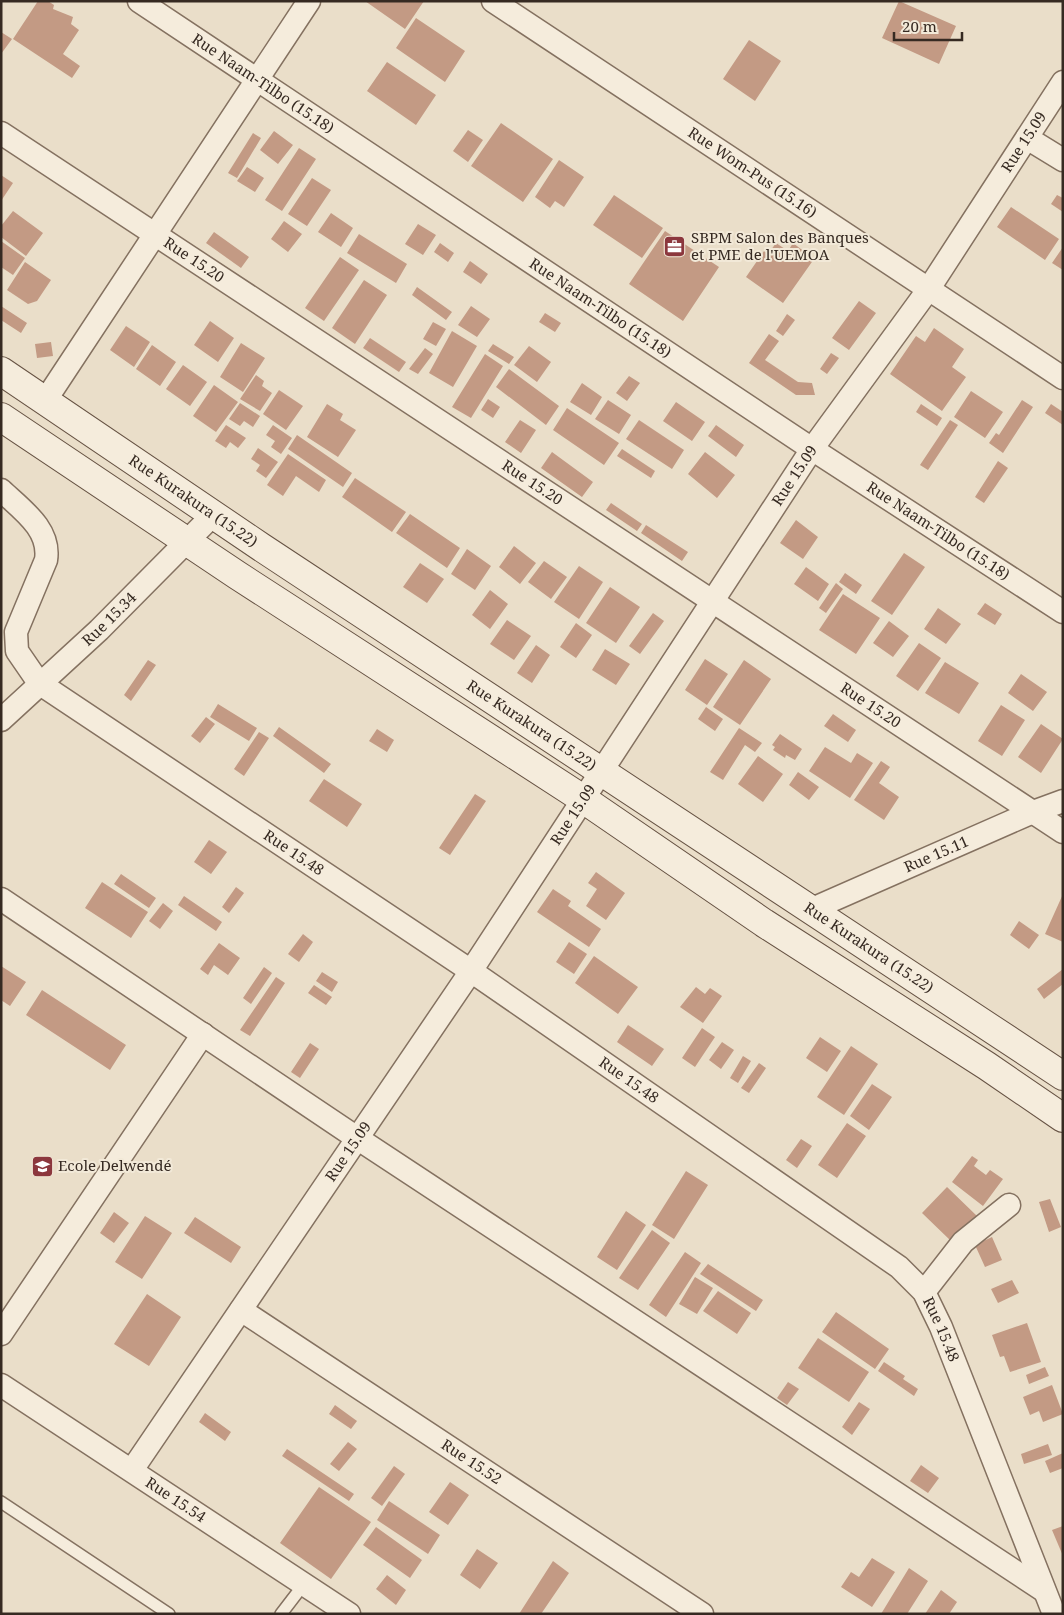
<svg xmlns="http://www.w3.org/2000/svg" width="1064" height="1615" font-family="'Noto Serif',serif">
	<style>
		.building { fill: #c39a84 }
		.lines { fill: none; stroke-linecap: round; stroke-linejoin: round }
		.lane-casing { stroke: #847160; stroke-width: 14 }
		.street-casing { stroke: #847160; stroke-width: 25 }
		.secondary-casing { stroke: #665243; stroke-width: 30 }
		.lane { stroke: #f5ecdc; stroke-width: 11 }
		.street { stroke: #f5ecdc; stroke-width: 22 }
		.secondary { stroke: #f5ecdc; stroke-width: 28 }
		.labels { text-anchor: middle; stroke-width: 4; stroke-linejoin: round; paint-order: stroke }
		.street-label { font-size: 15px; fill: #362a22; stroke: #f2e9d8 }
		.poi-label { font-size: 15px; fill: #362a22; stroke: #f2e9d8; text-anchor: start }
	</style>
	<rect width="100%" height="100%" fill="#eadec9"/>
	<path class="building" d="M38,1H48L54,5L53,9L73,17L71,24L79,30L63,54L80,66L72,78L13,39Z
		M365,1H424L405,29Z
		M899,1L956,26L939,64L882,38Z
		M416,18L465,51L445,82L396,48Z
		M1,32L12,39L1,54Z
		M749,40L781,61L755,101L723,79Z
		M387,62L436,95L416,125L367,91Z
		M501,123L553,159L523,202L471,166Z
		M468,130L483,140L468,162L453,151Z
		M274,131L293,145L278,164L260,150Z
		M253,133L261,138L237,178L228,173Z
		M299,148L316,159L282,211L265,200Z
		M559,160L584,177L564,207L555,201L550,208L535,197Z
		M247,167L264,178L255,192L237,181Z
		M1,175L13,183L1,201Z
		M312,178L331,190L307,226L288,214Z
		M614,195L663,228L642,258L593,225Z
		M1057,195L1063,198V212L1051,204Z
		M1011,207L1059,239L1045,260L997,227Z
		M13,211L43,233L26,256L1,237V226Z
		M331,213L353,228L341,247L318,232Z
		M284,221L302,234L288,252L271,239Z
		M418,224L436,235L423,255L405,244Z
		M665,231L719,267L683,321L629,284Z
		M214,232L249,257L241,268L206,243Z
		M359,234L407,264L396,283L347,253Z
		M1,241L25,258L13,275L1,267Z
		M440,243L454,253L448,262L434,252Z
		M776,243L788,251L793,243L814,259L783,303L746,277L764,251L768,254Z
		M1063,247V270L1052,263Z
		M340,257L359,270L324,321L305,308Z
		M470,261L488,274L481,284L463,272Z
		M25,262L51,280L37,301L28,304L7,290Z
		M364,280L387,295L355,344L332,328Z
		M417,287L452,312L446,320L412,295Z
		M859,301L876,313L849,350L832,338Z
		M1,306L27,323L21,333L1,320Z
		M471,306L490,319L477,337L458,325Z
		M545,313L561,323L555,332L539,322Z
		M787,314L795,320L783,336L776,331Z
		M210,321L234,338L218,362L194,345Z
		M433,322L446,329L436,346L423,339Z
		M126,326L150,342L134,367L110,350Z
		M934,328L964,349L952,367L966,377L942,411L890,374L916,336L925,342Z
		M452,331L477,346L453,387L429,373Z
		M769,334L779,341L765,360L798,382L812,383L815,395H796L749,363Z
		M370,338L406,362L399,372L363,348Z
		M51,342L53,356L37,358L35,344Z
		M241,343L265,358L243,392L220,377Z
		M493,344L514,357L509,364L488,351Z
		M152,345L176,362L160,386L136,369Z
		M529,346L551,362L537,382L514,365Z
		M425,348L433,354L418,374L409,369Z
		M831,353L839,358L827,374L820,369Z
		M485,354L503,366L471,418L452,407Z
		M183,365L207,382L190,406L166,389Z
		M509,369L559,406L546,425L496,387Z
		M256,375L264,381L262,386L272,393L260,411L240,399Z
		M629,376L640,383L627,401L616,393Z
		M582,383L602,397L591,415L570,402Z
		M214,385L238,402L216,432L193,416Z
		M279,390L303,406L286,430L263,414Z
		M971,391L1003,412L985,438L954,417Z
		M488,399L500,407L493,418L481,410Z
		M608,400L631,415L619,434L595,419Z
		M1022,400L1033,407L1003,453L989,443L996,433L999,435Z
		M676,402L705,422L692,441L663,421Z
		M240,403L260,416L253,427L244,421L240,426L229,419Z
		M327,404L343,414L340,420L356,430L338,457L307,437Z
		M921,404L942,418L937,426L916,412Z
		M1051,404L1063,412V425L1045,413Z
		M567,408L619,443L604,465L553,430Z
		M520,420L536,430L521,453L505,442Z
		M639,420L684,450L672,469L626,439Z
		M950,420L958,425L928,470L920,465Z
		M226,425L246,438L238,448L230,442L226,448L215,441Z
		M273,425L292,438L281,454L271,447L275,441L266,435Z
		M716,425L744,445L736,457L708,436Z
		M297,435L352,473L343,487L288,449Z
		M258,448L278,462L266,478L256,471L260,465L251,459Z
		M622,449L655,471L651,478L617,456Z
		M552,452L593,482L582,497L541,468Z
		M705,452L735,475L717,498L688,474Z
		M288,454L326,480L319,492L296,476L283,496L267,485Z
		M998,461L1008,468L984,503L975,497Z
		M355,478L406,512L392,532L342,497Z
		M611,503L642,524L637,531L606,510Z
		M410,514L460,548L447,568L396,533Z
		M796,520L818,537L803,559L780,543Z
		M646,525L688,552L682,561L641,533Z
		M514,546L536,563L520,584L499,567Z
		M467,549L491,566L475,590L451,574Z
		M904,553L925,567L892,615L871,601Z
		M544,561L567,577L551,599L528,582Z
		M420,563L444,579L427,603L403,587Z
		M579,566L603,582L579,619L554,602Z
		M806,567L829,584L818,601L794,584Z
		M845,573L862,585L856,594L839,582Z
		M836,583L843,589L826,613L819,608Z
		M610,587L640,607L616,643L586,623Z
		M490,590L508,604L490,629L472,615Z
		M843,594L880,618L856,654L819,630Z
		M985,603L1002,614L995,625L977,614Z
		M938,608L961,624L946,644L924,629Z
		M653,613L664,621L640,654L629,646Z
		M507,620L531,636L514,660L490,644Z
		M889,621L909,636L893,657L873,643Z
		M576,623L592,635L576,658L560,647Z
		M919,643L941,658L918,691L896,676Z
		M536,645L550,655L532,683L517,673Z
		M605,649L630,664L616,685L592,670Z
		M705,659L728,674L707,705L685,690Z
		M148,660L156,665L131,701L124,695Z
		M744,660L771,679L740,725L713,707Z
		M945,662L979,683L959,714L925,693Z
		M1021,674L1047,692L1033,711L1008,693Z
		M218,704L257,728L249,741L210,717Z
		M1001,705L1025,720L1002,756L978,741Z
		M706,707L723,719L715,731L698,719Z
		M833,714L856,730L848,742L824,726Z
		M206,717L215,724L200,743L191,736Z
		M1041,724L1063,739L1041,773L1018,757Z
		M279,727L331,764L324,773L273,736Z
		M739,728L762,743L755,752L745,745L723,780L710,772Z
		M377,729L394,740L387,752L369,741Z
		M259,732L269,738L244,776L234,769Z
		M780,734L802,749L795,760L786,755L785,758L773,750L775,747L772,745Z
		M825,747L851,763L857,753L873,763L850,798L809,771Z
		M758,756L783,774L763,802L738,784Z
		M881,761L890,767L879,783L899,797L884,820L854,800Z
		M798,772L819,787L809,800L789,785Z
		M324,779L362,804L347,827L309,801Z
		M475,794L486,801L450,855L439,848Z
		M209,840L227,852L211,874L194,862Z
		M596,872L625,893L606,920L586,906L597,889L588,883Z
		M121,874L156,898L149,908L114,884Z
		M102,882L148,912L131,938L85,908Z
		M236,887L244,893L229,913L222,907Z
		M553,889L571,901L568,906L601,929L589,947L537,912Z
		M1063,894V942L1045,934Z
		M184,896L222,922L216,931L178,905Z
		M163,903L173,911L160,929L149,921Z
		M1019,921L1039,935L1029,949L1010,935Z
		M303,934L313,942L299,962L288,954Z
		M569,942L587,954L574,974L556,962Z
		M219,943L240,958L228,975L214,965L208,975L200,969Z
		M594,956L638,987L618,1014L575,983Z
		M1,966L26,982L10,1006L1,1000Z
		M264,967L272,973L251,1004L243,998Z
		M1063,969V984L1044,999L1037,989Z
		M322,972L338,982L332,992L316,981Z
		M276,977L285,983L250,1036L240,1030Z
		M314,985L332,997L326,1005L308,993Z
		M696,987L705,994L710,988L722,996L703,1023L680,1007Z
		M42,990L126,1045L110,1070L26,1015Z
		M628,1025L664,1049L652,1066L617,1042Z
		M702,1028L715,1037L695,1067L682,1058Z
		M820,1037L841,1051L827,1072L806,1058Z
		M722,1042L734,1050L721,1069L709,1060Z
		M310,1043L319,1049L300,1078L291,1072Z
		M851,1046L878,1064L844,1115L817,1097Z
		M743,1056L751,1061L738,1083L730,1078Z
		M759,1063L766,1068L749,1093L741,1088Z
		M872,1084L892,1097L869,1130L850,1116Z
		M847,1123L866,1136L837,1178L818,1165Z
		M801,1139L812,1146L797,1168L786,1160Z
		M972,1156L978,1160L974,1166L986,1175L990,1170L1003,1179L983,1206L952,1182Z
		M686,1171L708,1185L674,1239L652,1225Z
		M947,1187L977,1216L951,1241L922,1213Z
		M1050,1199L1061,1227L1049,1232L1039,1202Z
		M626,1211L646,1225L617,1270L597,1257Z
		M114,1212L129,1223L114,1243L100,1233Z
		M145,1216L172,1233L142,1279L115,1262Z
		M195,1217L241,1247L231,1263L184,1233Z
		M652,1230L670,1243L638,1290L619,1278Z
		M992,1237L1002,1260L985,1267L975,1245Z
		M685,1252L701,1263L666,1317L649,1305Z
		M708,1264L763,1300L756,1311L700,1274Z
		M695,1277L713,1288L697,1314L679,1304Z
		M1012,1280L1019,1293L998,1303L991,1289Z
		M718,1291L751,1313L737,1334L703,1311Z
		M147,1294L181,1317L149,1366L114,1344Z
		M836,1312L889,1349L875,1369L822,1332Z
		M1027,1323L1041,1362L1010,1372L1004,1356L1000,1357L992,1335Z
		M818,1338L869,1372L849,1402L798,1368Z
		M884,1362L905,1376L903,1379L918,1389L914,1396L878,1371Z
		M1045,1367L1049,1376L1029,1384L1026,1375Z
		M788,1382L799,1389L787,1405L777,1398Z
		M1052,1385L1063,1414L1043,1422L1039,1411L1030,1415L1023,1397Z
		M859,1402L870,1409L852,1435L842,1427Z
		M335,1405L357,1421L351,1429L329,1414Z
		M205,1413L231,1432L225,1441L199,1422Z
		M348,1442L357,1449L339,1471L330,1464Z
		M1048,1444L1052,1455L1024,1464L1021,1454Z
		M287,1449L354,1494L349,1501L282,1456Z
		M1063,1453V1468L1050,1473L1045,1461Z
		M921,1465L939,1478L928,1493L910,1481Z
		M394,1466L405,1474L382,1506L371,1498Z
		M450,1482L469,1495L448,1525L429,1512Z
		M319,1487L371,1522L331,1579L280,1543Z
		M389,1501L440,1535L428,1554L377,1520Z
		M1063,1526V1556L1052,1530Z
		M376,1527L422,1560L410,1578L363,1545Z
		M477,1549L498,1563L480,1589L460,1575Z
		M872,1558L895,1572L872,1607L841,1587L851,1572L859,1577Z
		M553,1561L569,1573L541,1614H519Z
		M909,1568L928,1581L907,1614H881Z
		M387,1575L406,1590L396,1605L376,1589Z
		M941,1590L957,1602L949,1614H925Z"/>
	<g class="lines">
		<defs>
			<path id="lane" d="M1,1502L169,1614
				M281,1614L304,1584"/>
			<g id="street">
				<path id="s1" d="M139,1L812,449L1063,612"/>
				<path id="s2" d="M493,1L1063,378"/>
				<path id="s3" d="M1,133L1063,832"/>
				<path d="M1027,138L1063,160"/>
				<path d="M45,401L309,1"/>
				<path id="s4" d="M1,490C21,509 51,529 46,560L16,632L17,651L39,683L471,971L899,1267L924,1292L941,1327L1054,1614"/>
				<path id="s5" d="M1,720L99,630L213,515"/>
				<path d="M1,899L357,1138L1043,1590"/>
				<path id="s6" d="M810,910L1033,812L1063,801"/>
				<path d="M924,1292L963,1242L1009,1205"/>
				<path id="s7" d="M241,1310L702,1614"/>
				<path d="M1,1334L203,1034"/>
				<path id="s8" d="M1,1385L349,1614"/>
				<path id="s9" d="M132,1470L471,971L812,449L928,290L1063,82"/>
			</g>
			<g id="secondary">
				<path id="s10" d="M1,371L261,547L1063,1076"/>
				<path d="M1,417L237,575L583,799L764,923L987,1066L1063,1118"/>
			</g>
		</defs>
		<use href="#lane" class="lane-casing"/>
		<use href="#street" class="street-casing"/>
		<use href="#secondary" class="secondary-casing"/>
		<use href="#lane" class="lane"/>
		<use href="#street" class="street"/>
		<use href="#secondary" class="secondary"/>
	</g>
	<defs>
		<symbol id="office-square" viewBox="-11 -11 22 22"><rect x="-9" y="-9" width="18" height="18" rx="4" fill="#8c373d" stroke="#f2e9d8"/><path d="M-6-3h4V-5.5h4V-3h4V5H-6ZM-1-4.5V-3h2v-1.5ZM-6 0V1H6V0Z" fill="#fff"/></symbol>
		<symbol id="school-square" viewBox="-11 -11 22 22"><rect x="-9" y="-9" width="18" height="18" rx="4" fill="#8c373d" stroke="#f2e9d8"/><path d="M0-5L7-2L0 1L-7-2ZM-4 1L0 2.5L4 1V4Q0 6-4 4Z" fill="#fff"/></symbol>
	</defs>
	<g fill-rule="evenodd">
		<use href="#office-square" x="662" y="234" width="25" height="25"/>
		<use href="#school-square" x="30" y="1154" width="25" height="25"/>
	</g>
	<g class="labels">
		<g class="street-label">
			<text dy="5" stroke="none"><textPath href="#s1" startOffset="149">Rue Naam-Tilbo (15.18)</textPath></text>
			<text dy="5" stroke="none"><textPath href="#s9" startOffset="1600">Rue 15.09</textPath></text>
			<text dy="5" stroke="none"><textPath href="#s2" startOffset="311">Rue Wom-Pus (15.16)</textPath></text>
			<text dy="5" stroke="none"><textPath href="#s3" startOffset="231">Rue 15.20</textPath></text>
			<text dy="5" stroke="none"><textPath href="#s1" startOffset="554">Rue Naam-Tilbo (15.18)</textPath></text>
			<text dy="5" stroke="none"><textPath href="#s9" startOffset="1195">Rue 15.09</textPath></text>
			<text dy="5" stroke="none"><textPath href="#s3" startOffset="636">Rue 15.20</textPath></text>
			<text dy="5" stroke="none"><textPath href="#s10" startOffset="232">Rue Kurakura (15.22)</textPath></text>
			<text dy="5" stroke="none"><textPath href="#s1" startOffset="959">Rue Naam-Tilbo (15.18)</textPath></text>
			<text dy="5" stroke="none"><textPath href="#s5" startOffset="148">Rue 15.34</textPath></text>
			<text dy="5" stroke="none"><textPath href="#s3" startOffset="1041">Rue 15.20</textPath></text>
			<text dy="5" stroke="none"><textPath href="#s10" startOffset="638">Rue Kurakura (15.22)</textPath></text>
			<text dy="5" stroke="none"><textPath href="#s9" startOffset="790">Rue 15.09</textPath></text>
			<text dy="5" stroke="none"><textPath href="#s4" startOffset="529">Rue 15.48</textPath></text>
			<text dy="5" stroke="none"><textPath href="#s6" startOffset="138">Rue 15.11</textPath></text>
			<text dy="5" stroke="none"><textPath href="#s10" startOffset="1042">Rue Kurakura (15.22)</textPath></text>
			<text dy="5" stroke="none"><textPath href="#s4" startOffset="934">Rue 15.48</textPath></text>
			<text dy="5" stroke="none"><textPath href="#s9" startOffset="385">Rue 15.09</textPath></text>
			<text dy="5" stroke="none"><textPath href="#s4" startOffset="1339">Rue 15.48</textPath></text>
			<text dy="5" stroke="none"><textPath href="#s7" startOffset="276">Rue 15.52</textPath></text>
			<text dy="5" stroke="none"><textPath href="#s8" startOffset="209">Rue 15.54</textPath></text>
		</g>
		<g class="poi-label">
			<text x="691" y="243">SBPM Salon des Banques<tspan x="691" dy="17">et PME de l'UEMOA</tspan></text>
			<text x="58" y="1171">Ecole Delwendé</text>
		</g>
	</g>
	<rect width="1064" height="1615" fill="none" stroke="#362a22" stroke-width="5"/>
	<path d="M894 32v8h68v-8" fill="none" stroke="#362a22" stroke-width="2.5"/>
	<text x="902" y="32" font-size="15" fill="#362a22" stroke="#f2e9d8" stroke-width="4" paint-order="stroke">20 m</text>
</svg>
